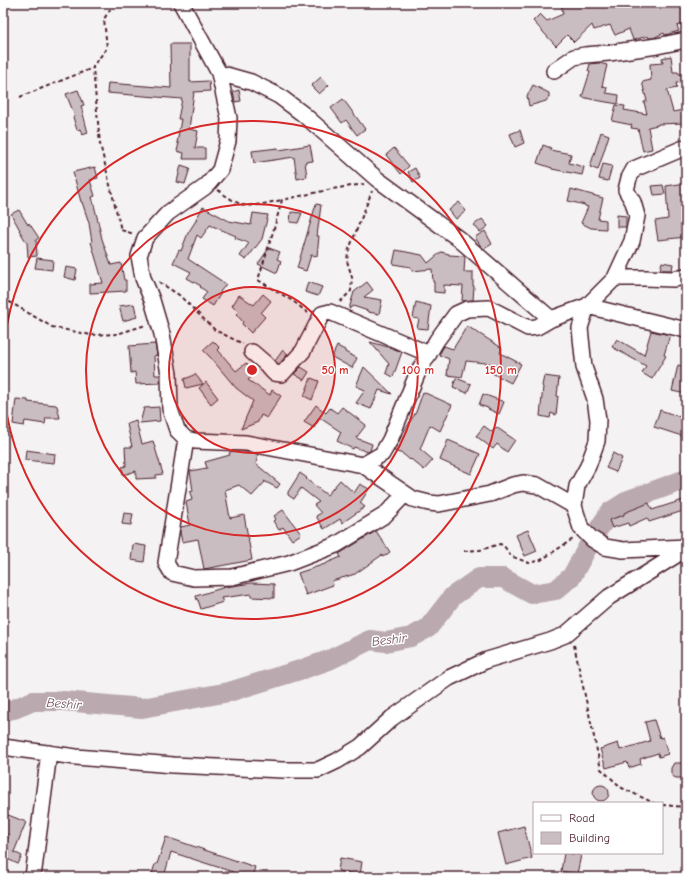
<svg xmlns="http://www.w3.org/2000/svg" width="689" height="880" font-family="'Comic Neue',sans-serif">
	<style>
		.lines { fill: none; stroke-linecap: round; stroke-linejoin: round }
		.river { stroke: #baa9ae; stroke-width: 20 }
		.building { fill: #cabdc1; stroke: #4a1f2b }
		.minor-casing { stroke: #4a1f2b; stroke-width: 18 }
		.path { stroke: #4a1f2b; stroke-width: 2; stroke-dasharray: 4 3; stroke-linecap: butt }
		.minor { stroke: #fff; stroke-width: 15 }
		.ring { fill: none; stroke: #d62828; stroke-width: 2 }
		.labels { text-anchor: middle; stroke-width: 3; stroke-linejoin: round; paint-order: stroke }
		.water-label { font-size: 13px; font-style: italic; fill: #714f59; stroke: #fff }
		.centre { fill: #d62828; stroke: #fff; stroke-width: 2 }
		.ring-label { font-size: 12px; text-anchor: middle; font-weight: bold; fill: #d62828; stroke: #fff; stroke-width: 3; stroke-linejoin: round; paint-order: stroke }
	</style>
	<rect width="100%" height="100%" fill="#f4f2f2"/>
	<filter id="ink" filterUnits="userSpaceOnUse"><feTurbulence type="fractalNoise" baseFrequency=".025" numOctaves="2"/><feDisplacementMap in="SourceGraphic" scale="8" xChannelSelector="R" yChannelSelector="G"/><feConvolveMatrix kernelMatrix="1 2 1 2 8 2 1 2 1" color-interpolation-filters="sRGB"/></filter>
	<g filter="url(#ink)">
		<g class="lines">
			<path class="river" d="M3,711L14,709L33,701H64L142,708L229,692L303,669L329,660L370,640L386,642L411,637L428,628L453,596L479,578H503L532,594L556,590L572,576L592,539L610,512L629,500L681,481L686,478"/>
		</g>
		<path class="building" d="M561,3H684V7L686,6V23L677,26L679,31L665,35L664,33L653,38H649L648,36L633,40L629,29L615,35L610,25L594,30L592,25L574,42L567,35L556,46L533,21L540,14L547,21L563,14Z
			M170,44H190V82L209,81L210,91L194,92L189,129L198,131L195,148H205V159H183L184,153L177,151L179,143H177L181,119H178L182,99L107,93L108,83L171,88Z
			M671,56L673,72H678L679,74H686V82L676,83L677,88L667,90L673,112L683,110L685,123L658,124V125L648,127L652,149L643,151L638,129L631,128L632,125L612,121L616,105L625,106L624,110L647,114L644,102L647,101L642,82L651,80L650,64L663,63L662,58Z
			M599,63L607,65L602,86L607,87L606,93L619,95L618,104L595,100L582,97L590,72L588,71L590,64Z
			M321,77L329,85L319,94L311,86Z
			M533,85L549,93V97L546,101L529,106L527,96Z
			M78,90L84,105L81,106L88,133L82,135L80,129L77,130L73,117L75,116L66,94Z
			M239,90L241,101L235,102L233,92Z
			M343,99L365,129L357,135L346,120L342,123L331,108Z
			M520,130L524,143L515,147L510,134Z
			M601,132L609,135L598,170L590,167Z
			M310,145L313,161L305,162L307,177L297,179L294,157L254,163L252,151L278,148L279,150Z
			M543,145L551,148L550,150L571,154L569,163L584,167L582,175L552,169V168L537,163Z
			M394,148L409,166L401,174L386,155Z
			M603,164L612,166L608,181L599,179Z
			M181,165L190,168L185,184L177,182Z
			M95,167L98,178L90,180L95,196L92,197L97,217L102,239L111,265L121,263L124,280H126V291L90,293V284L103,283L91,242H92L89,223L82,202H81L73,172Z
			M415,168L420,178L413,182L408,172Z
			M686,183V237L658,240L655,221L668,219L666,186Z
			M663,185L665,194L654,195L652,186Z
			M571,189L603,198L598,219L606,220V229L591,228L581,223L588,207L585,206V205L568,201Z
			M459,202L466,211L456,219L449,210Z
			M316,204L321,205L317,236H319L317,256L311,255L306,271L297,268Z
			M203,207L229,221L251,225L253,213L268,215L262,239L246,260L240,256L249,243L235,238L236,236L210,225L201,238L197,235L188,259L226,284L220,292L221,293L213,306L202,299L207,292L200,287L201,286L187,278L191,272L173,263L179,250L181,251L188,233L197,219H196Z
			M19,210L28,225L29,223L39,238L36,240L37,256L28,257L27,243L19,230H20L11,214Z
			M291,212L302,213L298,223L290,222Z
			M617,215L626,216V227H617Z
			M482,219L488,226L480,232L474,225Z
			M485,231L492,244L484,249L480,245L475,237Z
			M269,248L280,252L277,259L281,261L277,273L258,264Z
			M396,250L422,255L428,263L441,252L449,254V255L465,256L464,272H473V286H474L473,300L462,301L463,286L444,285V293L434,292V282H433L432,269L412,271L411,267L393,264Z
			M37,258L53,260L52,270L35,268Z
			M662,262L673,264L672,270H660Z
			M66,267L77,269L75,280L64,277Z
			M308,282L322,287L318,296L305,292Z
			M367,282L373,290L364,297L382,300L379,314L368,312V311L353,306L349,309L354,292Z
			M263,294L271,301L261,313L265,317L251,333L242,324L243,322L236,314L238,312L232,306L239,295L254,305Z
			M416,302L431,306L428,329L417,328L419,319L413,318Z
			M134,304L137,317L123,321L119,306Z
			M467,326L502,348L500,353L521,364L511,383L492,373L495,364L466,361L462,377L447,375L449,359L439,355L444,346L453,349Z
			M651,331L670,335L664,355L666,356L652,379L642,373L646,366L612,347L617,339L644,355Z
			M213,341L220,348L218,350L236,371L246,363L255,374L248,380L270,395L272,390L281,396L267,418L261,415L258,422L241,429L253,401L236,388L210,357L203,350Z
			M370,342L392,348L402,352L393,377L386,373L389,364Z
			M155,344L157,355L154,356L155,375H160V383L136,384L135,372L131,373L129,346Z
			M337,346L345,350V352L357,358L352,368L332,357Z
			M283,350L288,354L279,364L275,361Z
			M678,365L686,367V394L672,391Z
			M301,367L309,372L304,380L294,374Z
			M364,367L392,394L379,390L371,409L356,403L365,390L356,386Z
			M195,374L203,384L186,388L184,379L190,377Z
			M544,376L559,378L557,396H558L556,415L551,413L550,418L540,416L543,387L542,386Z
			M311,378L319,381L312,400L304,396Z
			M456,378L471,384L467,393L453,387Z
			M206,382L218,398L211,404L199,388Z
			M423,392L452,405L440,431L430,425L420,449L433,460L424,470L411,459L410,460L403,454L394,451L403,433L416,412Z
			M483,394L504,402L499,414L488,409V408L479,405Z
			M16,399L28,400V402L56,405L57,406L60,418H46L45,424L25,421L24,426L13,424Z
			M316,405L326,413L330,408L337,413L342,407L366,425L356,438L372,444L370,451L368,452L354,447L353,449L337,441L341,432L320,418L314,428L304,422Z
			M159,407L160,421L140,423L144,408Z
			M660,410L686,419V424L682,436L654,427Z
			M136,421L142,444L153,441L163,474L156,475V478L136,479V471L123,475L122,467L126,466L125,447H132L127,424Z
			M484,426L492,432L496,427L515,440L507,452L497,444L493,449L476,436Z
			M448,440L480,454L471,474L440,460Z
			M26,450L55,454L54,463L25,460Z
			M232,451L245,452L258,454L256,464L280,484L277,488L264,481L265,482L252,496L239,485L225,490L230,518L244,515L252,560L204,569L198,539L182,542L180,532L181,527L190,525L186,502L192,500L190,492L193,491L190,471L207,468L205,462L230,455L229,453Z
			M613,453L622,458L616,472L606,468Z
			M300,473L307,478L306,479L327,495L340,480L354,493L360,484L369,489L360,503L365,507L342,523L340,519L324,529L316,516L321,513L314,505L319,502L301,488L294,499L288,495V492Z
			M686,499V510L649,522L647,518L629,526L628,523L612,528L609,520L624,515V513L649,503L652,510Z
			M283,510L301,534L292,540L283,527L279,530L273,521L276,519L274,516Z
			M124,513L133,514L131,525L122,524Z
			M528,530L537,551L525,556L516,535Z
			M376,531L390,552L383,557L382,555L355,574L332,581L333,585L306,595L298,573L325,564L329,562L341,557L339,554Z
			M133,544L146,546L144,562L131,560Z
			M252,583L274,584V598L251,597V594L221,598L223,602L201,609L198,600H197L196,596L225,587Z
			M654,720L660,738L663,737L668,754L659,757L658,753L640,759L641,764L629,768L627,762L606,768L600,749L618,743L620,750L650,741L645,722Z
			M674,763H682L685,767V774L681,778H676L672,776L671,773V768Z
			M593 793a8 8 0 1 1 16 0a8 8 0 1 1-16 0Z
			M3,813L26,822L14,852L22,856L18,864L3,857V853L7,844L6,843L9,835L3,833Z
			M524,826L532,858L506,865L498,833Z
			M166,837L255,867L252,877H231L233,872L171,852L164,877H151L155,864H157Z
			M564,853L581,855L577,874L561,871Z
			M340,858L362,862L360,875L338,871Z"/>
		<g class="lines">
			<defs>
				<path id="minor" d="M181,3L219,73L229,118L228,141L220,170L209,183L205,187L168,213L145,238L139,256L143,278L152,300L162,334L169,374L170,409L177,430L186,439L195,441L246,443L363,465L382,454L390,440L418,372L437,340L456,314L467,309L489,308L528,328L537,327L551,319L587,306L615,278L632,241L637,216L633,202L626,190L629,178L634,169L686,147
					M554,71L574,57L585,55L609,53L657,46L686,40
					M219,73L251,82L279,96L303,114L377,179L459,239L551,319
					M615,278H645L673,279L686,277
					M587,306L580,328L584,367L595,399L598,420L597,441L588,466L577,486L574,506L581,528L592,539L605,547L623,550L686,547
					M587,306L686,330
					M252,352L266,364L274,373L282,374L303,351L322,314L330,312L429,354
					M186,439L166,563L172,573L194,578L232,577L289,563L336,545L385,515L405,494
					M363,465L413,499L429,503L439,504L490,494L513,485L523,483L537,485L574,506
					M3,747L76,757L173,765L283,770H318L337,761L360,747L392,718L449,678L487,660L550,641L565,635L609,597L686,549
					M33,877L49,753"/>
			</defs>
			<use href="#minor" class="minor-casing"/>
			<path class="path" d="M114,3L104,19L107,48L93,66V68L100,144L121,230L134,234
				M20,97L93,68
				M218,190C226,196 234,202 243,205C252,207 272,202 282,200
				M159,282L179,295L215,330L243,344
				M3,298L52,327L91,335L117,334L146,325
				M340,302L351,291L352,277L347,261L348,252L372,191
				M308,313L293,301L258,280L273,232L282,200L332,189L364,184
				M464,551L480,550L500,544L504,546L511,556L529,563L541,560L573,539
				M574,645L601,769L622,788L654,803
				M662,805L686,807"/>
			<use href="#minor" class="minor"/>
		</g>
	</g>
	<circle cx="252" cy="370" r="83" fill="#d62828" fill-opacity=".12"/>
	<g class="ring">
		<circle cx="252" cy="370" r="83"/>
		<circle cx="252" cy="370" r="166"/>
		<path d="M3 368A249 249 0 1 1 3 372"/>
	</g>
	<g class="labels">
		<g class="water-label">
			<text transform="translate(389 639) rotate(-7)" y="5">Beshir</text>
			<text transform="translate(64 703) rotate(4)" y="5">Beshir</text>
		</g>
	</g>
	<circle cx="252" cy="370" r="6" class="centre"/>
	<g class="ring-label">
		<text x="335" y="374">50 m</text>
		<text x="418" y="374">100 m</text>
		<text x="501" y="374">150 m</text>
	</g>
	<rect width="689" height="880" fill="none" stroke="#fff" stroke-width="16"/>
	<rect x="8" y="8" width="673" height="864" fill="none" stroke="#4a1f2b" stroke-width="1.5" filter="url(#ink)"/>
	<rect x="533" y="802" width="130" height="52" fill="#ffffff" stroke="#b7a5aa"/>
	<rect x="541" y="815" width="20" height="6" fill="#ffffff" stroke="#b7a5aa"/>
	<text x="569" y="822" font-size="12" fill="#4a1f2b">Road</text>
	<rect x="541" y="832" width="20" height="12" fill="#cabdc1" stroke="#b7a5aa"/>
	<text x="569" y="842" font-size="12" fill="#4a1f2b">Building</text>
</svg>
